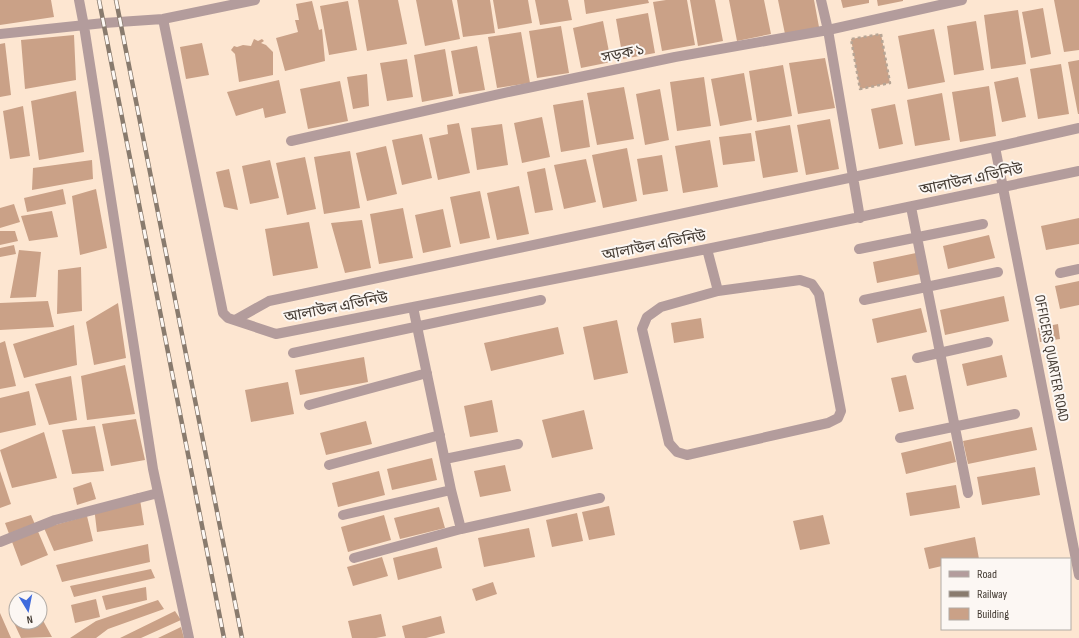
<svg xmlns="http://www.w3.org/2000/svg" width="1079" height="638" font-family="'Sofia Sans Condensed','Noto Sans Bengali',sans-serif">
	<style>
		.building { fill: #caa187 }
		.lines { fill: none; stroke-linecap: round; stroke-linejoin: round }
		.path { stroke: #b7a595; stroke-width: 2.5; stroke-dasharray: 3 3; stroke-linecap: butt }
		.minor { stroke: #b39c9c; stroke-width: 10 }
		.rail-casing { stroke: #897b6e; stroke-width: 4.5 }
		.rail { stroke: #fcf7f3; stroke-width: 3; stroke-dasharray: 9; stroke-linecap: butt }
		.labels { text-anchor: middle; stroke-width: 4; stroke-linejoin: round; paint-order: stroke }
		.street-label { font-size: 15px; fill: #443b33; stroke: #fcf7f3 }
	</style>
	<rect width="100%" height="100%" fill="#fde6d1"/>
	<path class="building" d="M0,0H51L54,17L0,25Z
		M358,0H398L407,44L367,51Z
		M416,0H452L460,39L425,46Z
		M457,0H490L495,33L463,37Z
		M493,0H528L532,23L498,29Z
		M535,0H568L572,20L540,25Z
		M584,0H648L649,3L586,14Z
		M666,0H687L695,45L662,51L653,2Z
		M690,0H715L723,41L698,46Z
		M729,0H764L771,34L737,41Z
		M778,0H814L819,27L785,34Z
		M841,0H869V3L843,8Z
		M877,0H903V1L878,6Z
		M1054,0H1079V50L1064,52Z
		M312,1L319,30L322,29L325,61L285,71L276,38L298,32L295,20H299L296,4Z
		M348,1L357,50L329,55L320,6Z
		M1043,8L1051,54L1031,58L1022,12Z
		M1018,10L1026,64L991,69L984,15Z
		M648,13L655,53L623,59L616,19Z
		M603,21L611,62L581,68L573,28Z
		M976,21L984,70L954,75L947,26Z
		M561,26L569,73L537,78L529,31Z
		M934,29L945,82L908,89L898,36Z
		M521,32L530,83L497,88L488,37Z
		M881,34L890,83L860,89L851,39Z
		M74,35L76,80L25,89L21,40Z
		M254,39L258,41L262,39L264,41L261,43L266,45L273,52V75L239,82L235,54L231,50L234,46L237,47L243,45L251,46Z
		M5,43L11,95L0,97V44Z
		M202,43L209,75L186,79L180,47Z
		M477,46L485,90L459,94L451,51Z
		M445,49L453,96L422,102L414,55Z
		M825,58L835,108L798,114L789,63Z
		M407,59L413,97L387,101L380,63Z
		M1079,60V114H1078L1068,62Z
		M1061,64L1069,114L1038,119L1030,69Z
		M783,65L792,116L757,122L749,71Z
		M744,73L752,120L720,126L711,79Z
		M367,74L369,106L353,109L347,77Z
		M704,77L711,126L677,131L670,82Z
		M1018,77L1026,117L1002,122L994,82Z
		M279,80L286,113L265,118L263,108L236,116L227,92Z
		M340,81L348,121L308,129L300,89Z
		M989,86L996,136L960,142L952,92Z
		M624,87L634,139L597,145L587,93Z
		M660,89L669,140L645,145L636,94Z
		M76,91L84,152L39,160L31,101Z
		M942,93L950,140L915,146L907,100Z
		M583,100L590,147L561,152L553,105Z
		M895,104L903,144L879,149L871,109Z
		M23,106L30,156L10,159L3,111Z
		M542,117L550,157L522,163L514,123Z
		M830,119L839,169L806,175L797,125Z
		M459,123L470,173L438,180L429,138L448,134L447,125Z
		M502,124L508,165L477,170L471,128Z
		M790,125L798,172L763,178L755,131Z
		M751,133L755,161L723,165L719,137Z
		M422,134L432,178L402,185L392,140Z
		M710,140L718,187L683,193L675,146Z
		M386,146L397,194L367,201L356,153Z
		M627,148L637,201L603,208L592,155Z
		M350,151L360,208L324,214L314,157Z
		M662,155L668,191L643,195L637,159Z
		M305,157L316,209L287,215L276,163Z
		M586,159L596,202L564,209L554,165Z
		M92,160L93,179L32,190L33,168Z
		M270,160L279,198L250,204L242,166Z
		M545,168L553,210L535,213L527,172Z
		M229,169L238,210L224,207L216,172Z
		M519,186L529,234L497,240L487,193Z
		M63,189L66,204L27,212L24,198Z
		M96,189L107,248L80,255L72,196Z
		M480,191L490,238L460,244L450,197Z
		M14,204L20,222L0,228V208Z
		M403,208L413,258L379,264L370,214Z
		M443,209L451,247L423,253L415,215Z
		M52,211L58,237L29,241L21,216Z
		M1079,218V244L1046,250L1041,226Z
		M362,220L371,268L345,273L331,223Z
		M309,222L318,268L273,276L265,229Z
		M0,231H15L18,241L0,245Z
		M989,235L995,258L948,269L943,246Z
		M14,245L16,254L0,257V248Z
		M19,250L41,252L36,297L10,298Z
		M916,253L921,274L877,283L873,262Z
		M81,267L82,311L57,314L58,270Z
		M1079,281V305L1060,309L1055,286Z
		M1004,296L1009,321L945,335L940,310Z
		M48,301L54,327L0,330V303Z
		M118,303L126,358L94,365L86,322Z
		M921,308L927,332L877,343L872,319Z
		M701,318L704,338L674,343L671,323Z
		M617,320L628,373L594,380L583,327Z
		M1058,324L1060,339L1040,342L1038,328Z
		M74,325L77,365L24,378L13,344Z
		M558,327L564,354L491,371L484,343Z
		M5,341L16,386L0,389V343Z
		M1002,355L1007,377L967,386L962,364Z
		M364,357L368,382L300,395L295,370Z
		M125,365L135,414L87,420L81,376Z
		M906,375L914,409L899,412L891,378Z
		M71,376L77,420L49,425L35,384Z
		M288,382L294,414L251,422L245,390Z
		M29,391L36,425L0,433V398Z
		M492,400L498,432L470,437L464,406Z
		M584,410L593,449L552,458L542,420Z
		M136,419L145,460L111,466L102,424Z
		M366,421L372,444L326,455L320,433Z
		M95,426L104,471L72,474L62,430Z
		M1032,427L1037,450L968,464L963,441Z
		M44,432L57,478L12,488L0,450Z
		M951,441L956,462L906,474L901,453Z
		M432,458L437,480L392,490L387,469Z
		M505,465L511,491L480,497L474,471Z
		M1035,467L1040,495L982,505L977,477Z
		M0,471L11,504L0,508Z
		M379,471L385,495L338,507L332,483Z
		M91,482L96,499L77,505L73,488Z
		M956,485L960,508L910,516L906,493Z
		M139,493L144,525L97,532L94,507Z
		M609,506L615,535L589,540L582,512Z
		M439,507L445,528L400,539L394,518Z
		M577,513L583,541L552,547L546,520Z
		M31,515L48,555L21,566L5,523Z
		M384,515L391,540L348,552L341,527Z
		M823,515L830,544L800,550L793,521Z
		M87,516L93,541L54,551L44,528Z
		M529,528L535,557L484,567L478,538Z
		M975,537L979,559H942V566L929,569L924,548Z
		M148,544L150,562L62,582L56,565Z
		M437,547L442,568L398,580L393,558Z
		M382,557L388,576L353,586L347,567Z
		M151,569L155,578L74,597L70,586Z
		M493,582L497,594L476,601L472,589Z
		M146,587L147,600L106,610L102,596Z
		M96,599L100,617L75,623L71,605Z
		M158,600L164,609L108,629L96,638H70L96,621Z
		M175,611L181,620L141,638H120Z
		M0,613L11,638H0Z
		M381,614L386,636L376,638H352L348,621Z
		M40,615L52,637L21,638L14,623L40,622Z
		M441,616L445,633L426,638H405L402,626Z
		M181,627L184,638H158Z"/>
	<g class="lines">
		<path class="path" d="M881,34L890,83L860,89L851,39Z"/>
		<path class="minor" d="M79,0L84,26L153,469L189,638
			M821,0L828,30L860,218
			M163,19L223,313L228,318L276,334L707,249L1079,171
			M0,34L104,23L163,19L255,0
			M291,141L513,91L675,57L828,30L962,0
			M995,147L1079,575
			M911,207L968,493
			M707,249L718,291
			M859,249L983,224
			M1060,273L1079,269
			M800,280L812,284L819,294L841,411L838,418L828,423L687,455L677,452L669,443L642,329L647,317L661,307L718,291Z
			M864,300L998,272
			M413,307L451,490L461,529
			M235,320L269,301L995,147L1079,128
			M293,353L541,300
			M917,358L988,342
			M309,405L427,373
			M900,438L1015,414
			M445,459L518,444
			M329,465L440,435
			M343,515L451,490
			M0,542L55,520L158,493
			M354,558L461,529L600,498"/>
		<defs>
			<path id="rail" d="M99,0L224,638
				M116,0L242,638"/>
		</defs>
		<use href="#rail" class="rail-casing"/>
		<use href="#rail" class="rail"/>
	</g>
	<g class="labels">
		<g class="street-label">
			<text transform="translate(623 53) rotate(-12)" y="5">সড়ক ১</text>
			<text transform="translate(971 179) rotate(-12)" y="5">আলাউল এভিনিউ</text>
			<text transform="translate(654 245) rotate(-11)" y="5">আলাউল এভিনিউ</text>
			<text transform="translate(336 307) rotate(-11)" y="5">আলাউল এভিনিউ</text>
			<text transform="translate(1052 358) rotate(79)" y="5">OFFICERS QUARTER ROAD</text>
		</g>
	</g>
	<rect x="941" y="558" width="130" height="72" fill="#fcf7f3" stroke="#b2aca6"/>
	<rect x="949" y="571" width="20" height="6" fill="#b39c9c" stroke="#b2aca6"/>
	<text x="977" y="578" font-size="12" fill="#443b33">Road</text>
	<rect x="949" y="591" width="20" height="6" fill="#897b6e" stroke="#b2aca6"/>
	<text x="977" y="598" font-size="12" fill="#443b33">Railway</text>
	<rect x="949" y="608" width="20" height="12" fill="#caa187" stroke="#b2aca6"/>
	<text x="977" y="618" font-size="12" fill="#443b33">Building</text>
	<g transform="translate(28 610) rotate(170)"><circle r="19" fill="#fcf7f3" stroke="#b2aca6"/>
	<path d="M0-3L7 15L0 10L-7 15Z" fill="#406bdc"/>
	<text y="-6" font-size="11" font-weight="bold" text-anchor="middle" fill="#443b33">N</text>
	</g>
</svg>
